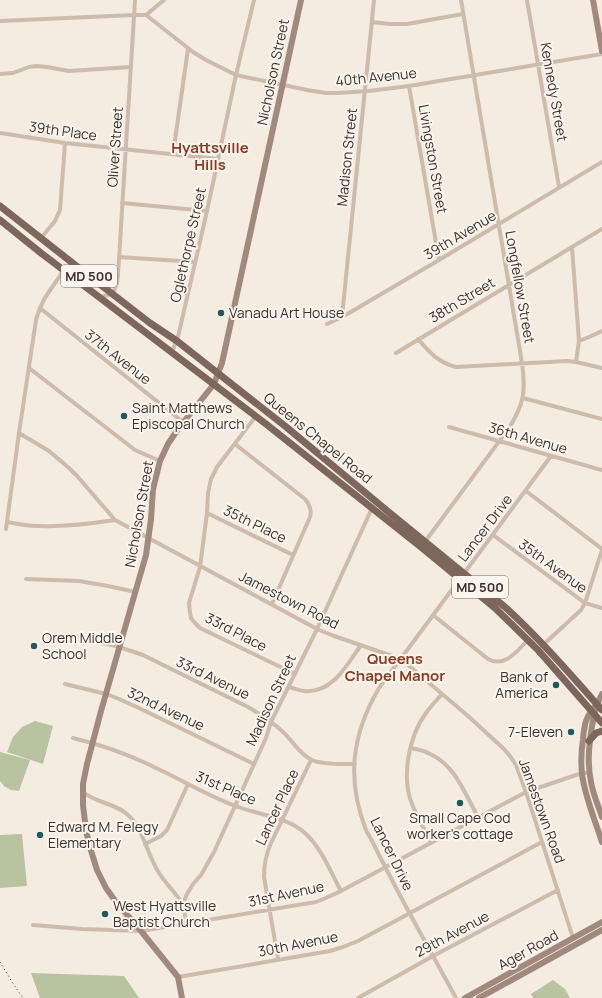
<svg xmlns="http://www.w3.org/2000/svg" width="602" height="998" font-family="Manrope,sans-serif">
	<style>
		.green { fill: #b8c4a0 }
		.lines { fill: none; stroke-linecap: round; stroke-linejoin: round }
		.street { stroke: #cdbbac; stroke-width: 4 }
		.secondary { stroke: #a18a7d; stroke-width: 6 }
		.primary { stroke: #7d675c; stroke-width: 7 }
		.rail { stroke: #3b302b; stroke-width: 1; stroke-dasharray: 1 3; stroke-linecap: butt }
		.poi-dot { fill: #1f5a5e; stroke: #fbf5ee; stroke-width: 1.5 }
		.labels { text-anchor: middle; stroke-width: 4; stroke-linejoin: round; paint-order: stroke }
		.shield { fill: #fbf5ee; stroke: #756b66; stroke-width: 1 }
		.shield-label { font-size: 13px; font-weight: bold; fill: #3b302b }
		.street-label { font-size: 14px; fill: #3b302b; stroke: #fbf5ee }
		.poi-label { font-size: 14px; fill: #3b302b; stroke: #fbf5ee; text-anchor: start }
		.neighbourhood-label { font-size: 15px; font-weight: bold; fill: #8c3b22; stroke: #fbf5ee }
	</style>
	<rect width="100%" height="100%" fill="#f4ebe1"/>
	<path class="green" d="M35,721L53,726L43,764L7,752L13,737L22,727Z
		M0,752L30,760L19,791L11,790L4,786L0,781Z
		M22,834L27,886L0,888V835Z
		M31,973L124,976L139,998H40Z
		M553,980L565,989L570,998H533L531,994Z"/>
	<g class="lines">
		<path class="street" d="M527,0L559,187
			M146,15L193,52L206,60L236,75L307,90L326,93H337L369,91L409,86L602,54
			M0,21L134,15H146L164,0
			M372,22L390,24H407L463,14
			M0,74L13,73L29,67L36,66L47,67L69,71L131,67
			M409,86L439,260
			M0,133L65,143L218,159
			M173,154L188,49
			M122,203L207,211
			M41,238L55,221L60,210L65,143
			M572,247L579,341L576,362
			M119,257L195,262
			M100,297L113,294L117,283L118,275L135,0
			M40,308L183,422
			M342,317L374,0
			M327,324L344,316L439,260L602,162
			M418,339C429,352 439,363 456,367L567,361L576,362L602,368
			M579,341L589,337L602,331
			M172,352L178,337L207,211L236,75L254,0
			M396,353L602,229
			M29,368L135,450L160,461
			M523,398L602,419
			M256,416L217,467L211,479L208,493L207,513L200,567L189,603L190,613L191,618L195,623L200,628L295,674
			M449,427L602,470
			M19,433L49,451L69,468L78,477L115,520L317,629L334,636L401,659L468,716L504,749L510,756L516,765L526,792L573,938
			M235,444L305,499C310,505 312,510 310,517L272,604
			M526,491L602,549
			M207,513L293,555
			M7,522C17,524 27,526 38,526C64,527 89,524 115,520
			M6,529L19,433L36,320C41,299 53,287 64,270
			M493,535L585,603L602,608
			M424,543L509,428C524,404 526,391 522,363L461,0
			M26,579L79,581L108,586L136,592
			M433,615L488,659C505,668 517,651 528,640
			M71,635L116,646L143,655L248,707C260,714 273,722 283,732C293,741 299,754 312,760C323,765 342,764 355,764
			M543,645L581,610L585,603L602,550
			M65,684L106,694L119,699L139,708L254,764
			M289,687C293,688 298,690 304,691C332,694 347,665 361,645
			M73,738C102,745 130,755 156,768C182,780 207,795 233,805C257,815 287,816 306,834C322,849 331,873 341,891
			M410,748C416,749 423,750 428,753C455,764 465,794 478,817
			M83,792C96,803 114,803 127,814C144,829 147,855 159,873C166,884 175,892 182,903C185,908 185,918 186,924
			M431,843C425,830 417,817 412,804C401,777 409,736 426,713C431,706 437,700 442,694
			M145,844L161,836L167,830L188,784
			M183,904L187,894L193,884L201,875L214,852L266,738L271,722L317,629L372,508
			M33,925L82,929L141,931L316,902L326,898L341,891L526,792L582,773H589
			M278,959L264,877C264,865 266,854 271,843L311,760
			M178,977L330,951L343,947L358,941L542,842
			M358,998L433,956L558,890
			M456,998C436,961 415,924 395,886C389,874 382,861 376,849C373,842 369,836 366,830C346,779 352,734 379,688L551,456"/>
		<path class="secondary" d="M593,0L602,51
			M602,694C596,704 594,715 592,726C589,745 587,763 591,782C593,794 598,805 602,817
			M597,704C586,715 584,725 583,740C581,751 581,763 582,774C585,797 595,820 602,842
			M182,998L178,977L141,931L116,902L106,888L97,870L89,844L86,830L83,805V784L87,764L101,711L146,555L151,519L153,489L160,461L168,444L178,429L214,384L222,363L301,0
			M465,998L602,922
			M479,998L602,930"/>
		<path class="primary" d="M0,206L84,272L150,323L177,341L285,426L391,514L505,607C540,639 571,675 602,710
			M0,220L41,253L266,424L421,547L495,608L538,650L602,723
			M589,741L596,733L602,731"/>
		<path class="rail" d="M0,962L12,982L23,998"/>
	</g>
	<g class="poi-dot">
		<circle cx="221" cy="313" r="4"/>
		<circle cx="124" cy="416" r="4"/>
		<circle cx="34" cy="646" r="4"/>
		<circle cx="556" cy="685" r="4"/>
		<circle cx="571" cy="732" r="4"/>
		<circle cx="460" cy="803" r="4"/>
		<circle cx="40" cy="835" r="4"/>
		<circle cx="105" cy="914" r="4"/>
	</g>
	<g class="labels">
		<g class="shield">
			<rect x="61" y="265" width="56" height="22" rx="3"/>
			<rect x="452" y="576" width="56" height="22" rx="3"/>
		</g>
		<g class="shield-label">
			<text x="89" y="281">MD 500</text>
			<text x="480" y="592">MD 500</text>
		</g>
		<g class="street-label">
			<text transform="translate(273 72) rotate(-78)" y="5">Nicholson Street</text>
			<text transform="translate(376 77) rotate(-6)" y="5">40th Avenue</text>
			<text transform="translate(554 92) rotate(80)" y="5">Kennedy Street</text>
			<text transform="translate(63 131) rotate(8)" y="5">39th Place</text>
			<text transform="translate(115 147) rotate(-86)" y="5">Oliver Street</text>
			<text transform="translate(347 157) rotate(-84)" y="5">Madison Street</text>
			<text transform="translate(433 159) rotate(80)" y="5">Livingston Street</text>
			<text transform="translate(460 235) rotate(-31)" y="5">39th Avenue</text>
			<text transform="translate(188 245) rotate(-77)" y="5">Oglethorpe Street</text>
			<text transform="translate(520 287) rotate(80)" y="5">Longfellow Street</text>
			<text transform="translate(462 300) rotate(-31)" y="5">38th Street</text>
			<text transform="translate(118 357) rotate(38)" y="5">37th Avenue</text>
			<text transform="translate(318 438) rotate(39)" y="5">Queens Chapel Road</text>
			<text transform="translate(528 438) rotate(16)" y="5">36th Avenue</text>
			<text transform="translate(139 514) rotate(-80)" y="5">Nicholson Street</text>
			<text transform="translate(255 524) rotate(26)" y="5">35th Place</text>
			<text transform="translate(485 528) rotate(-53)" y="5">Lancer Drive</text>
			<text transform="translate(553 566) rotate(36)" y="5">35th Avenue</text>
			<text transform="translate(289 600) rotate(27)" y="5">Jamestown Road</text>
			<text transform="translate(236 632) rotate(27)" y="5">33rd Place</text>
			<text transform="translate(213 678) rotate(26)" y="5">33rd Avenue</text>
			<text transform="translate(271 700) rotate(-65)" y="5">Madison Street</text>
			<text transform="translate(166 709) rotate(25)" y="5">32nd Avenue</text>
			<text transform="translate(226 788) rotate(23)" y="5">31st Place</text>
			<text transform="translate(277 807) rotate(-65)" y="5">Lancer Place</text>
			<text transform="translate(542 811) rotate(70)" y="5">Jamestown Road</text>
			<text transform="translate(392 854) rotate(64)" y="5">Lancer Drive</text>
			<text transform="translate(286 894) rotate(-12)" y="5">31st Avenue</text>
			<text transform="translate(452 934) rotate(-28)" y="5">29th Avenue</text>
			<text transform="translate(298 944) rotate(-11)" y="5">30th Avenue</text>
			<text transform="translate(528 950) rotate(-29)" y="5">Ager Road</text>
		</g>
		<g class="poi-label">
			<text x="229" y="318">Vanadu Art House</text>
			<text x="132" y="413">Saint Matthews<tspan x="132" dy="16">Episcopal Church</tspan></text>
			<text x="42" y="643">Orem Middle<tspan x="42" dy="16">School</tspan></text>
			<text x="548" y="682" text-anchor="end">Bank of<tspan x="548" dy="16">America</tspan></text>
			<text x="563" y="737" text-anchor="end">7-Eleven</text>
			<text x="460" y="823" text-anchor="middle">Small Cape Cod<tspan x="460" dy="16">worker's cottage</tspan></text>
			<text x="48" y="832">Edward M. Felegy<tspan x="48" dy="16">Elementary</tspan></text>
			<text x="113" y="911">West Hyattsville<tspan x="113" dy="16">Baptist Church</tspan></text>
		</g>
		<g class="neighbourhood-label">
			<text x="210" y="153">Hyattsville<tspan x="210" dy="17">Hills</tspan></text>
			<text x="395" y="664">Queens<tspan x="395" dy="17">Chapel Manor</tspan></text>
		</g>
	</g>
</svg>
